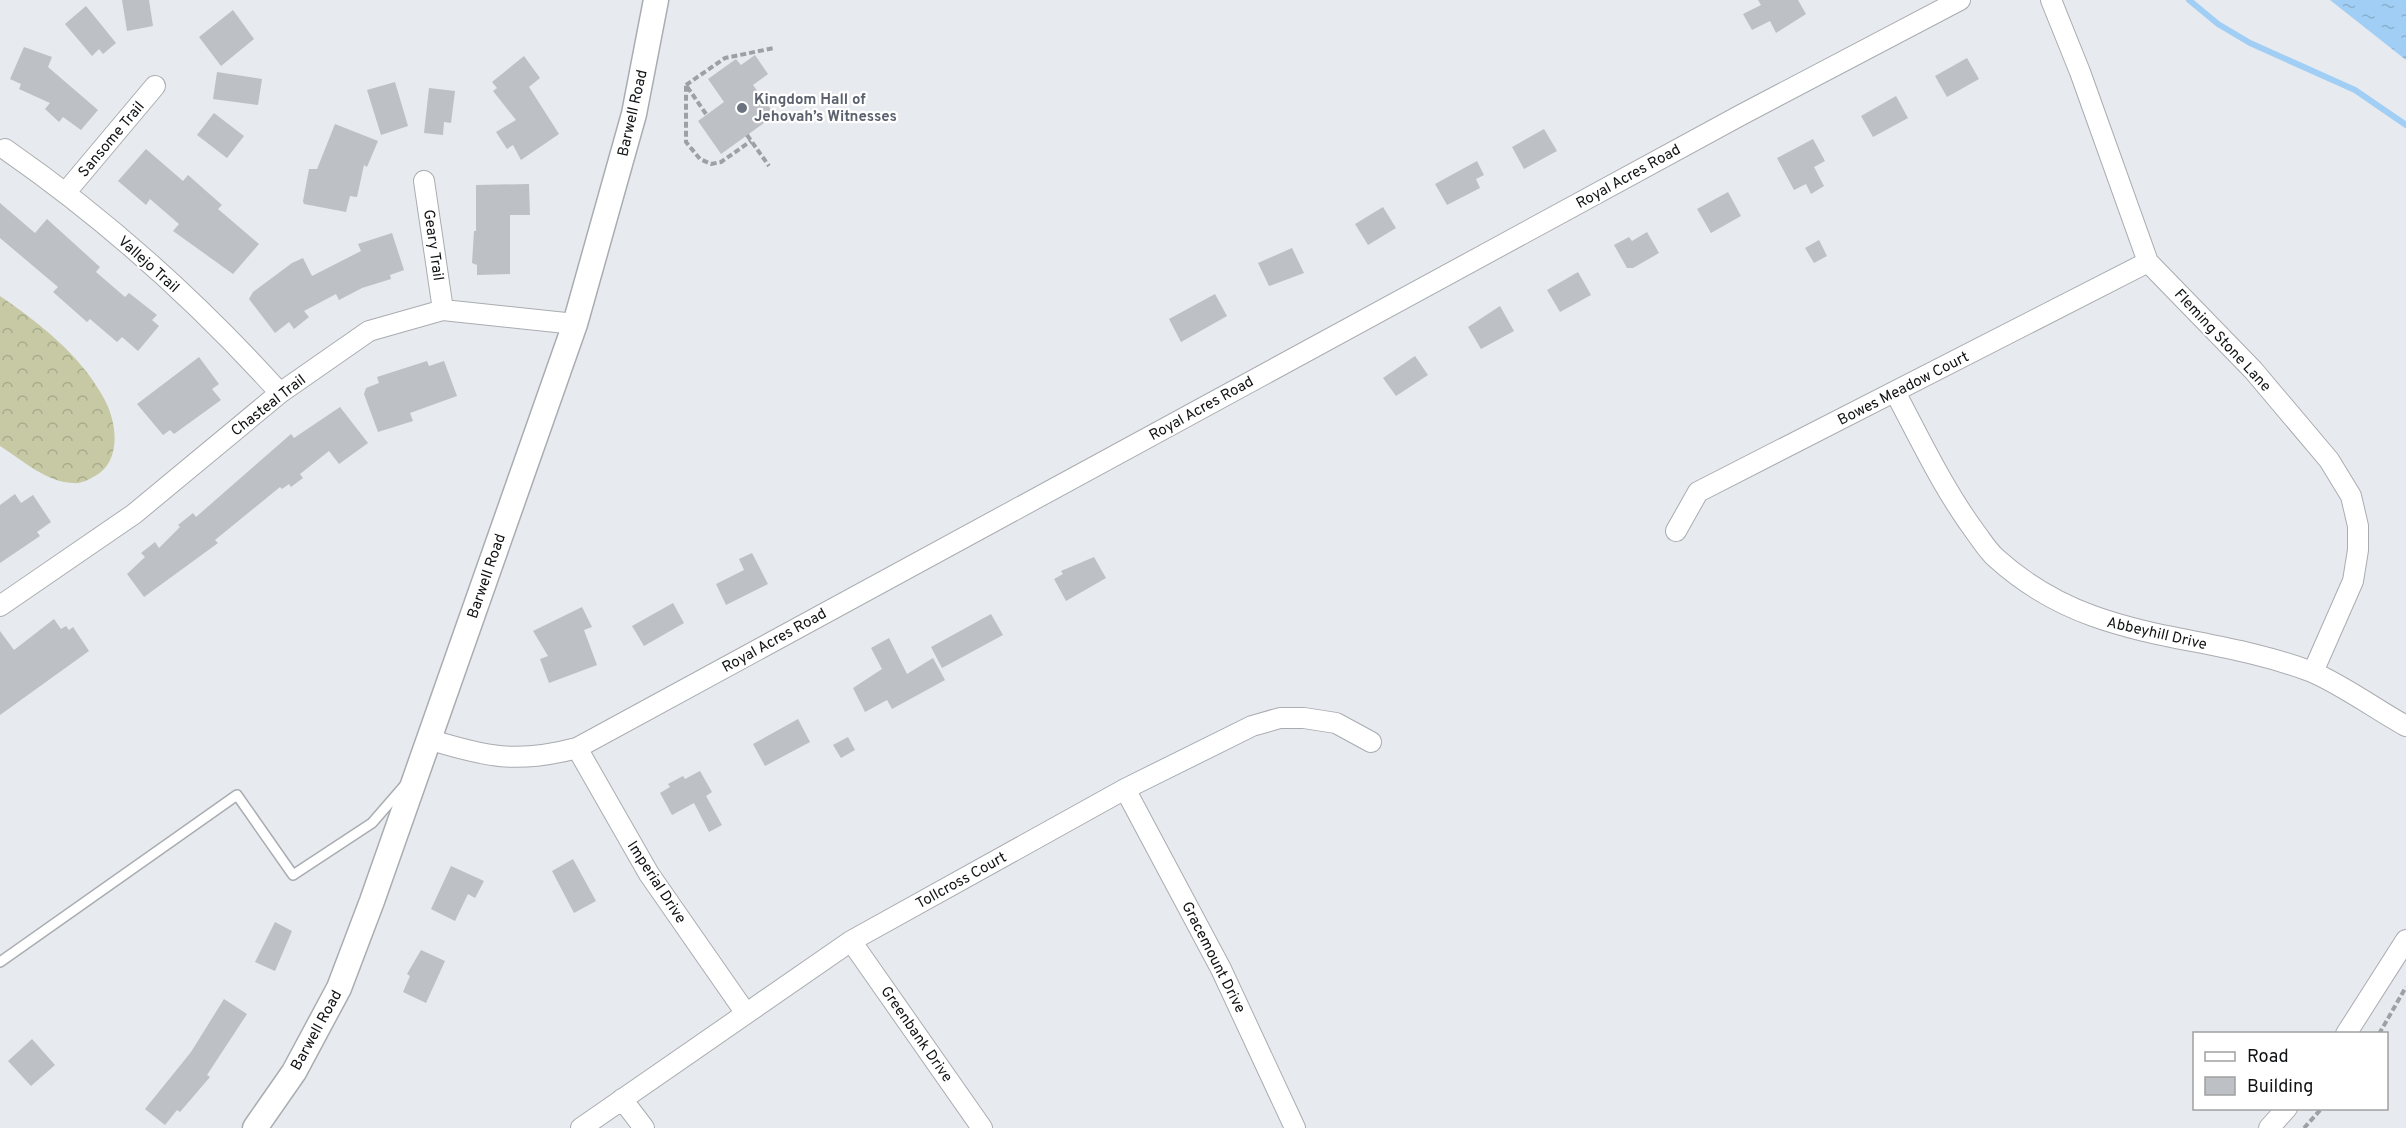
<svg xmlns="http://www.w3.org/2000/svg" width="2406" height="1128" font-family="Overpass,sans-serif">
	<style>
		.forest { fill: url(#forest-crowns) }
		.water { fill: url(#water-ripples) }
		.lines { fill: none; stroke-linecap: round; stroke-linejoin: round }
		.stream { stroke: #a1cef4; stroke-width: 6 }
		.building { fill: #bdc0c4 }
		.service-casing { stroke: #a9acb0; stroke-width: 12 }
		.minor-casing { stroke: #a9acb0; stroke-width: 22 }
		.tertiary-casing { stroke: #a9acb0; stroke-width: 27 }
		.path { stroke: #9ea1a4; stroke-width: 4; stroke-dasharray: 6 3; stroke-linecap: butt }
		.service { stroke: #fff; stroke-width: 9 }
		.minor { stroke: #fff; stroke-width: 20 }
		.tertiary { stroke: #fff; stroke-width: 24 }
		.worship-dot { fill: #6b7280; stroke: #fff; stroke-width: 2 }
		.labels { text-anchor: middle; stroke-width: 4.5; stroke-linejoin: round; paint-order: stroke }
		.worship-label { font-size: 15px; font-weight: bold; fill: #5b616d; stroke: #fff; text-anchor: start }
		.street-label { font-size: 15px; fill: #111213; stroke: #fff }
	</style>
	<defs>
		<pattern id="forest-crowns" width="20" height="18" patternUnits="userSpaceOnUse" patternTransform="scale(1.5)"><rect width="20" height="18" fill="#c6c9a3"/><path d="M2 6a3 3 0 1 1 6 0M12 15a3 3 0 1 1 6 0" fill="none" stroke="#a9ac8b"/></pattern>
		<pattern id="water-ripples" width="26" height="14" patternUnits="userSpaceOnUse" patternTransform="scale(1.5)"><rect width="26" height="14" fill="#a1cef4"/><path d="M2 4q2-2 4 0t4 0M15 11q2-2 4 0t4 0" fill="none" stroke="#8ab0d0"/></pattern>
	</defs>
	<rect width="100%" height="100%" fill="#e7eaee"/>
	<path class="forest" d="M0,296C38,322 79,354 102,395C117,419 123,461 95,476C88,480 81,484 73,483C46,482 22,460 0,446Z"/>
	<path class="water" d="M2330,0H2406V60Z"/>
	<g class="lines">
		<path class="stream" d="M2189,0L2218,24L2250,43L2355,90L2406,125"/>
	</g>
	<path class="building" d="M122,0H149L153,26L127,31Z
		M1758,0H1798L1806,14L1776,33L1770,21L1752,30L1743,14L1761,5Z
		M86,6L116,43L103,54L99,49L92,56L65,24Z
		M233,10L254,39L221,66L199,37Z
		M24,47L52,57L48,67L98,110L81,130L63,117L59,122L45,109L50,103L19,89L21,84L10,79Z
		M755,55L768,74L753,85L775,115L721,154L698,121L724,102L708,79L736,59L741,65Z
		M524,56L540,78L529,87L559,134L521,160L513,145L507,149L496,132L516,120L493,91L497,88L492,82Z
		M1967,58L1979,79L1947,97L1935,76Z
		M217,72L262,79L258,105L213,99Z
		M395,82L408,126L381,135L367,90Z
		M429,88L455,91L451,123L444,122L443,135L424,133Z
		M1896,96L1908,118L1873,137L1861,116Z
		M214,113L244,136L227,158L197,135Z
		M335,124L378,141L367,167L364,165L357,197L350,196L346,212L304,204L303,201L309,169H317Z
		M1544,129L1557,151L1524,169L1512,147Z
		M1813,139L1825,161L1814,167L1824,186L1811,194L1806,184L1794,190L1777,158Z
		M146,149L183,181L188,175L222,205L218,209L259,244L233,274L173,231L179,224L150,199L146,205L118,181Z
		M1477,161L1484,175L1476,179L1480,188L1447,205L1435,184Z
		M529,184L530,215H510V274L477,275V265L472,263L474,231H476V185Z
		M1728,192L1741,216L1711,233L1697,209Z
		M0,203L35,233L47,219L100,267L96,272L125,297L129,293L157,315L152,320L159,326L138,351L122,337L117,342L90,319L87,322L53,292L58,287L0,238Z
		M1383,207L1396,228L1368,245L1355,224Z
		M1647,232L1659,253L1633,268H1627L1614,245L1629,237L1632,241Z
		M392,233L404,270L390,275L391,279L362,288L339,300L336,294L304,311L309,317L294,329L289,322L275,333L249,299L253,292L292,263L303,258L312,276L361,251L358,244Z
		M1819,240L1827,256L1814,263L1805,248Z
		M1292,248L1304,273L1269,286L1258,263Z
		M1578,272L1591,295L1560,312L1547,290Z
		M1215,294L1227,316L1181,342L1169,319Z
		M1500,306L1514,331L1481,349L1468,327Z
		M1415,356L1428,375L1396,396L1383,378Z
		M199,357L219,384L212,389L221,400L174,434L170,430L163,435L137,404Z
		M427,361L429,366L444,361L457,396L410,413L413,421L378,432L364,394L366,388L379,383L377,377Z
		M340,407L368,443L339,464L329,451L300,474L303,478L291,487L289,484L282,489L280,487L215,540L218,543L144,597L127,574L145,557L141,553L155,542L159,548L180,527L178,525L193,513L196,517L291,434L294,438Z
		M15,494L21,503L33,495L51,522L37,532L40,536L0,563V505Z
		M752,553L768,584L726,605L716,584L744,570L739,559Z
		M1094,557L1106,578L1066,601L1054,579L1063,574L1061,571Z
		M673,603L684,623L644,646L632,626Z
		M582,607L592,627L584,630L597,665L549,683L540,659L548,656L533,631Z
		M991,614L1003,635L942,668L931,647Z
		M54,619L61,629L66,626L69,630L73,627L89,651L0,715V631L14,650Z
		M889,638L907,674L933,658L945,680L892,709L887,700L865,712L853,688L882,669L871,648Z
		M798,719L810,742L765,766L753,744Z
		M848,737L855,750L841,758L833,745Z
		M700,771L712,792L706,796L722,825L709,832L694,803L672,815L660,793L670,787L668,784L683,776L685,779Z
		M573,859L596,901L574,913L552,871Z
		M451,866L484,881L475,898L468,894L455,921L431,909Z
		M275,922L292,931L275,971L255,962Z
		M421,950L445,961L426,1003L403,992L410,976L407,974Z
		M224,999L247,1014L207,1075L210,1077L180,1112L177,1110L165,1125L145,1109L191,1052Z
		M32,1039L55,1065L31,1086L8,1061Z"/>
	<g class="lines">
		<defs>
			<path id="service" d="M0,962L237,795L293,875L372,823L405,785"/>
			<path id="minor" d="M2051,0L2080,72L2148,262L2253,370L2329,460L2351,496L2358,526V550L2353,581L2313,672
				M5,149C106,219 198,302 280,393
				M424,181L443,310
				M66,192L155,86
				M1895,392C1920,439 1944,490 1976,533C1982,541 1988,551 1996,558C2093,646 2199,629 2312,672C2341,684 2377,710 2406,726
				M1676,531L1698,492L2148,262
				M0,606L134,514L280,393L369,331L443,310L575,324
				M428,739C486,757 517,764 577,748L1741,115L1960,0
				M577,748L649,874L745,1012
				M1125,789L1221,969L1295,1128
				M851,941L982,1128
				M2346,1034L2406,940
				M622,1099L644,1128
				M581,1128L851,941L1125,789L1252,726L1280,718H1304L1336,723L1371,742
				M2269,1128L2287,1108"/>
			<path id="tertiary" d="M255,1128L294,1072L339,988L372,901L575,324L634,114L656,0"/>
		</defs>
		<use href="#service" class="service-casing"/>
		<use href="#minor" class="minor-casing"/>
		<use href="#tertiary" class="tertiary-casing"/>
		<path class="path" d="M686,85L725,58L774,48
			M706,114L686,85V142L700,159L711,164L721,162L751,141
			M747,135L769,166
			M2379,1034L2406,987
			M2304,1128L2322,1108"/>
		<use href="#service" class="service"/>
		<use href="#minor" class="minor"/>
		<use href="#tertiary" class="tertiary"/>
	</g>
	<circle class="worship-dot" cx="742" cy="108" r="6"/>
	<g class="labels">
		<g class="worship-label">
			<text x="754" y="104">Kingdom Hall of<tspan x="754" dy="17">Jehovah’s Witnesses</tspan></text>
		</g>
		<g class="street-label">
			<text transform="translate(632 113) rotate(-77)" y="5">Barwell Road</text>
			<text transform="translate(111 139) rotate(-50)" y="5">Sansome Trail</text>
			<text transform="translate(1628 176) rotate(-29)" y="5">Royal Acres Road</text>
			<text transform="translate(434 245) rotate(82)" y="5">Geary Trail</text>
			<text transform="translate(149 264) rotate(42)" y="5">Vallejo Trail</text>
			<text transform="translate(2223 340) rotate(47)" y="5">Fleming Stone Lane</text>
			<text transform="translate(1903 388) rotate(-27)" y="5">Bowes Meadow Court</text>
			<text transform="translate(268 405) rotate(-38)" y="5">Chasteal Trail</text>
			<text transform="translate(1201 408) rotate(-29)" y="5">Royal Acres Road</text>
			<text transform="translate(486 576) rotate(-71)" y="5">Barwell Road</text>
			<text transform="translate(2157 633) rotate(13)" y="5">Abbeyhill Drive</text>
			<text transform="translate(774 640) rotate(-29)" y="5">Royal Acres Road</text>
			<text transform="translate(961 880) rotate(-29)" y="5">Tollcross Court</text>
			<text transform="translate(657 882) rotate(57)" y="5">Imperial Drive</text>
			<text transform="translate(1214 957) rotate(63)" y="5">Gracemount Drive</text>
			<text transform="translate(316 1030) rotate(-61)" y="5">Barwell Road</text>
			<text transform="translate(917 1034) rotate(55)" y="5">Greenbank Drive</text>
		</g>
	</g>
	<rect x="2193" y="1032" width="195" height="78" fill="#ffffff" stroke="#a0a0a1" stroke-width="1.5"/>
	<rect x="2205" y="1052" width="30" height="9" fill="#ffffff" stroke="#a0a0a1" stroke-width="1.5"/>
	<text x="2247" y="1062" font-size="18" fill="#111213">Road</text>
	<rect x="2205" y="1077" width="30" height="18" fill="#bdc0c4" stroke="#a0a0a1" stroke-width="1.5"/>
	<text x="2247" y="1092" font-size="18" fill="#111213">Building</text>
</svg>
